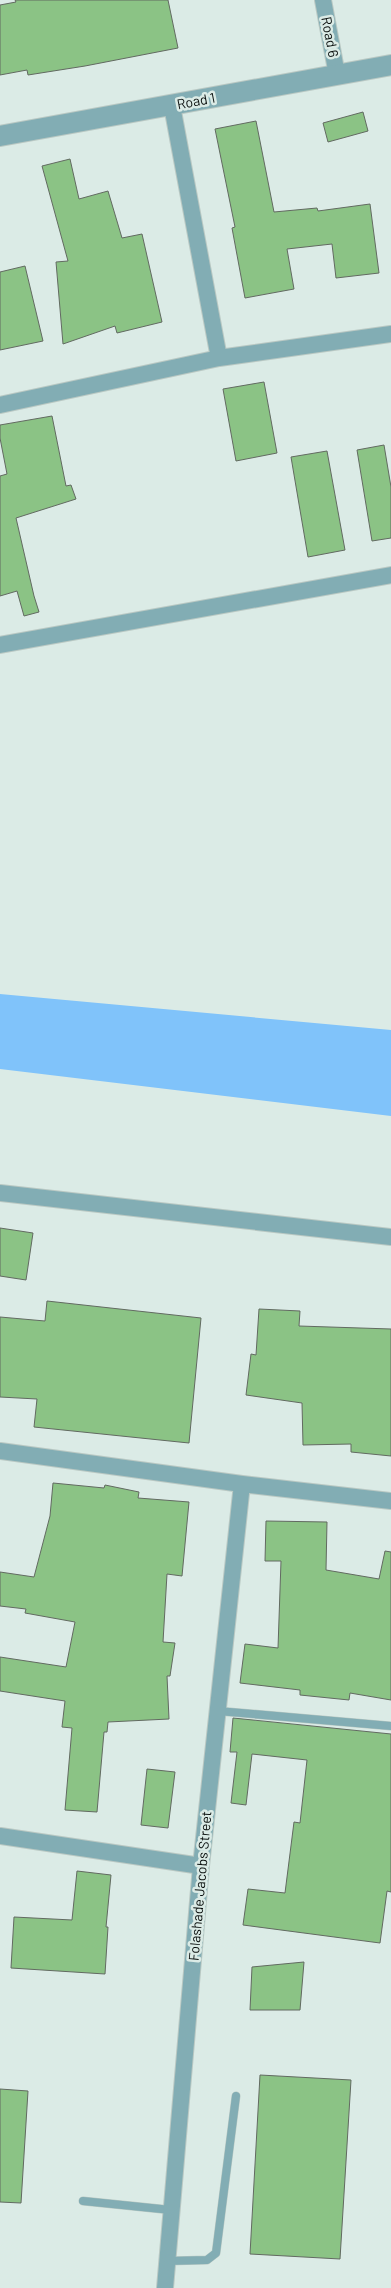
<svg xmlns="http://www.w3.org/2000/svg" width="391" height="2288" font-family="Barlow,sans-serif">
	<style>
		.water { fill: #80c3fa }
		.building { fill: #8bc385; stroke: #626a61 }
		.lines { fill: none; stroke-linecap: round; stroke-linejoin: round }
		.service-casing { stroke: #b9c8c3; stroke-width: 9 }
		.minor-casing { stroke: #b9c8c3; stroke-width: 18 }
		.tertiary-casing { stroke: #b9c8c3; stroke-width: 22 }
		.service { stroke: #82adb4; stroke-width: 8 }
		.minor { stroke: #82adb4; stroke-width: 16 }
		.tertiary { stroke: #82adb4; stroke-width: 20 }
		.labels { text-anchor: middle; stroke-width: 5; stroke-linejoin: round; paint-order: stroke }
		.street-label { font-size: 14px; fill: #090e0d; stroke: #dbebe6 }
	</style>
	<rect width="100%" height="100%" fill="#dbebe6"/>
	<path class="water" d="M0,994L391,1030V1116L0,1069Z"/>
	<path class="building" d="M15,0H168L178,48L85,66L28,75L27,70L0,75V5L16,2Z
		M363,112L368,131L328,142L323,123Z
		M256,121L274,212L317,208L318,211L370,204L379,273L336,278L332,244L287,249L294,289L245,298L232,228L235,227L215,129Z
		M70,159L79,199L108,191L122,238L142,234L162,322L117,333L115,326L63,344L56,262L68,261L42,166Z
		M25,266L43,341L0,350V272Z
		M264,382L277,453L236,461L223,389Z
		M52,416L66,486L71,485L76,499L16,518L34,596L39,612L24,616L17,591L0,596V476L7,474L0,438V425Z
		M384,445L391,487V538L372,541L357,450Z
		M327,451L345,550L308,557L291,457Z
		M0,1228L33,1233L26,1280L0,1276Z
		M47,1301L201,1318L189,1443L34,1427L37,1399L0,1397V1317L45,1321Z
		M259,1309L300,1311L299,1326L391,1329V1456L351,1452V1444L303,1445L302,1403L246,1395L251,1354L256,1355Z
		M53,1483L104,1488L105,1485L139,1492L138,1498L189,1502L182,1576L167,1574L163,1642L175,1643L170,1676H167L169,1719L108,1722L107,1732H104L97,1812L65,1810L72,1728L62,1727L65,1701L0,1691V1657L66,1667L75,1622L25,1613L26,1609L0,1606V1572L34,1577L50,1516Z
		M266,1521L327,1522L326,1570L379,1579L385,1551L391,1552V1700L350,1693L349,1700L300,1695V1690L240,1683L245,1644L278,1648L281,1561H265Z
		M233,1718L391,1734V1892L387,1891L380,1943L243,1925L248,1889L285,1893L294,1822L300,1823L307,1760L252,1754L246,1805L231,1803L237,1752H230Z
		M147,1769L175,1772L168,1828L141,1825Z
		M77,1871L111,1875L106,1927H108L105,1974L11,1968L14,1917L72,1920Z
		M304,1962L300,2010H250L252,1967Z
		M260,2075L351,2080L340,2259L250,2254Z
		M0,2089L28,2091L21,2203L0,2202Z"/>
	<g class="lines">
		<defs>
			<path id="service" d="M218,1711L391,1726
				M83,2201L171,2210
				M167,2261L207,2260L216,2253L236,2096"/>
			<path id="minor" d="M323,0L337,75
				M172,106L219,358
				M0,405L219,358L391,334
				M0,645L391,575
				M0,1193L391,1237
				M0,1451L242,1484L391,1501
				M0,1836L201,1866
				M165,2288L201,1866L242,1484"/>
			<path id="tertiary" d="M0,136L391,65"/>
		</defs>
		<use href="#service" class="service-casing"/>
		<use href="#minor" class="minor-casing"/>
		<use href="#tertiary" class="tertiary-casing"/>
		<use href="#service" class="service"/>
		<use href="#minor" class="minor"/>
		<use href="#tertiary" class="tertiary"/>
	</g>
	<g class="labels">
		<g class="street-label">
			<text transform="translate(330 37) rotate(79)" y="5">Road 6</text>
			<text transform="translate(196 101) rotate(-11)" y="5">Road 1</text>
			<text transform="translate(200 1886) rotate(-85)" y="5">Folashade Jacobs Street</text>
		</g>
	</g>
</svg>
